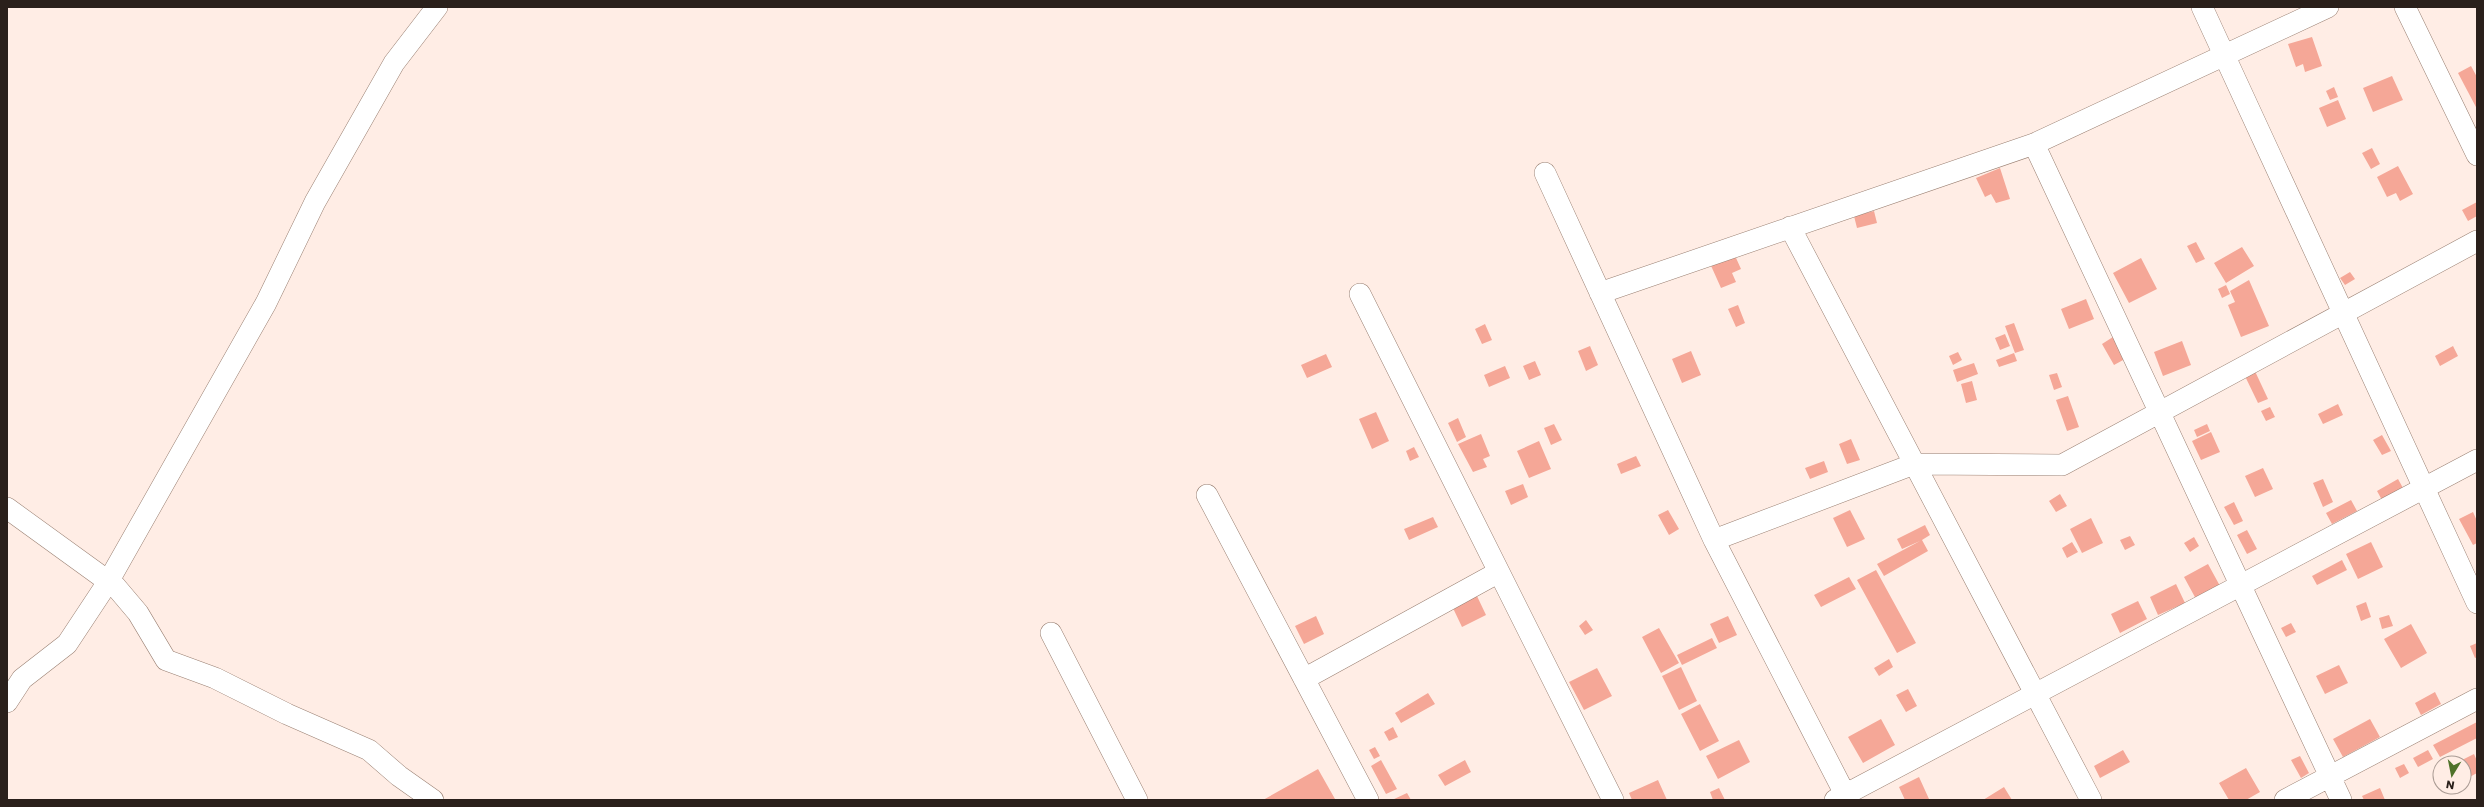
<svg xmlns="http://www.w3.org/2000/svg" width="2484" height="807" font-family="Poppins,sans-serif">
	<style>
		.building { fill: #f5a797 }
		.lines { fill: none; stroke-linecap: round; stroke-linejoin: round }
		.minor-casing { stroke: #9a8073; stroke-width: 22 }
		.minor { stroke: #fff; stroke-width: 21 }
	</style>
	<rect width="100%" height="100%" fill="#ffede5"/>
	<path class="building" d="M2312,37L2322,66L2305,72L2303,64L2296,67L2288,44Z
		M2471,66L2477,77V109L2458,73Z
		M2392,76L2403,100L2373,112L2363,88Z
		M2334,87L2338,97L2330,100L2326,91Z
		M2338,100L2346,119L2327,127L2319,108Z
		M2372,148L2380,164L2371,169L2362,153Z
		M2398,166L2413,194L2400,201L2396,193L2387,197L2377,177Z
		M2000,168L2010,199L1996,203L1991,194L1985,197L1976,178Z
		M2477,202V216L2468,221L2462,210Z
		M1874,211L1877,223L1857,228L1854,216Z
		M2196,242L2205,259L2196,263L2187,246Z
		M2242,247L2254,266L2226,283L2214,263Z
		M1732,249L1741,269L1732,273L1736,282L1721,288L1708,259Z
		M2141,258L2157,289L2129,303L2113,273Z
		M2350,272L2355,279L2345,285L2340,278Z
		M2249,280L2269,326L2241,337L2228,305L2235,302L2230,291Z
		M2226,285L2230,294L2222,298L2218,289Z
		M2086,299L2094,319L2069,329L2061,309Z
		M1738,305L1745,323L1736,327L1728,309Z
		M2014,323L2024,350L2015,353L2005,326Z
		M1485,324L1492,340L1482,344L1475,329Z
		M2005,334L2010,346L2000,350L1995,338Z
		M2113,337L2125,359L2114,365L2102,344Z
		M2182,341L2191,365L2163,376L2154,352Z
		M1590,346L1598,365L1586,371L1578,351Z
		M2453,346L2458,356L2440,366L2435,356Z
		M1691,351L1701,375L1682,383L1672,359Z
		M1958,352L1962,360L1953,365L1949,356Z
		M2014,353L2017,361L1999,367L1996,360Z
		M1326,354L1332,367L1307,378L1301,365Z
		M1535,361L1541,375L1529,380L1523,366Z
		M1974,363L1978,374L1957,382L1953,370Z
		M1505,366L1510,378L1489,387L1484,375Z
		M2253,367L2268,399L2258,403L2243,372Z
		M2057,373L2062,387L2054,390L2049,375Z
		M1972,381L1977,400L1966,403L1961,384Z
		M2068,396L2079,427L2067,431L2056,400Z
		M2338,404L2343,415L2323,424L2318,414Z
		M2270,407L2275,417L2266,421L2261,411Z
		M1376,412L1389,441L1372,449L1359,419Z
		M1458,418L1466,437L1457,442L1448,423Z
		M1554,424L1562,440L1551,445L1544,428Z
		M2207,424L2210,431L2197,437L2194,430Z
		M2211,432L2220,452L2201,460L2192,441Z
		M1481,434L1490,456L1483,459L1487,467L1473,472L1458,444Z
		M2382,435L2391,451L2382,455L2373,440Z
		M1851,439L1860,460L1847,464L1839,444Z
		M1539,441L1551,469L1529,478L1517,451Z
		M1414,447L1419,457L1410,461L1406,451Z
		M1636,456L1641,466L1621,474L1617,464Z
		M1824,461L1828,472L1810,479L1805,468Z
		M2263,468L2273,489L2255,497L2245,476Z
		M2323,479L2333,502L2323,507L2313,483Z
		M2398,479L2403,488L2382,500L2377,491Z
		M1523,484L1528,497L1511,505L1505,491Z
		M2060,494L2067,506L2056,512L2049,501Z
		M2351,500L2357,511L2332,524L2326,513Z
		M2234,502L2243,521L2234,525L2224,507Z
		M1668,510L1679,529L1669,535L1658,515Z
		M1850,510L1865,539L1847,547L1833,518Z
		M2473,512L2477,521V543L2473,545L2459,519Z
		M1433,517L1438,527L1409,540L1404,529Z
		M2091,518L2103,543L2082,553L2070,529Z
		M1925,525L1930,535L1922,540L1928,551L1884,576L1877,564L1920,541L1902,549L1897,539Z
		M2247,530L2257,549L2247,554L2237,535Z
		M2130,536L2135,545L2125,550L2120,540Z
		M2194,537L2199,546L2190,552L2184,543Z
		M2072,542L2078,552L2067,558L2062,548Z
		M2371,542L2383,567L2358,579L2346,554Z
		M2342,560L2347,570L2317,585L2312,576Z
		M2208,564L2220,586L2196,599L2184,577Z
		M1876,570L1916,643L1897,653L1857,580Z
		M1849,577L1856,589L1821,607L1814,595Z
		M2176,584L2185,603L2158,615L2150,597Z
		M1476,594L1486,615L1462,627L1452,606Z
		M2138,601L2147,619L2120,633L2111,614Z
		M2366,602L2371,617L2361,621L2356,606Z
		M2389,615L2393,626L2382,629L2379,618Z
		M1316,616L1324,634L1304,644L1295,626Z
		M1728,616L1737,635L1719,643L1710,624Z
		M1586,620L1593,630L1585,635L1579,626Z
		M2291,623L2296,632L2286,637L2281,628Z
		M2411,624L2427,653L2401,668L2384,639Z
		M1659,628L1679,663L1661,673L1642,637Z
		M1712,638L1717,648L1682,665L1677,655Z
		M2477,643V657L2475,658L2470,646Z
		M1889,659L1893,667L1879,676L1874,668Z
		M2339,665L2348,683L2325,694L2316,676Z
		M1681,667L1697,701L1679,710L1662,676Z
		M1597,668L1612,696L1584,710L1569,682Z
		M1908,689L1917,706L1906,712L1896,695Z
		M2435,692L2441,704L2421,715L2415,703Z
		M1428,693L1435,704L1401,723L1395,713Z
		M1700,704L1719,741L1700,751L1681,714Z
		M1881,719L1895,745L1863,763L1848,737Z
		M2370,719L2380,737L2343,757L2333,739Z
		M2477,722V738L2440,757L2433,745Z
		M1393,727L1398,737L1389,741L1384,732Z
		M1739,740L1750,762L1718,779L1706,756Z
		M1375,747L1380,756L1374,759L1369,750Z
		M2123,750L2130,762L2100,778L2094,766Z
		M2428,750L2433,759L2418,767L2413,758Z
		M2474,754L2477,761V773L2464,780V763H2456Z
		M2300,756L2309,773L2301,778L2291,760Z
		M1381,760L1397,789L1386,794L1371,766Z
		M1465,760L1471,772L1445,786L1438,775Z
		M2404,764L2409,773L2400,778L2395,768Z
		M2246,768L2260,792L2246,800H2229L2219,783Z
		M1318,769L1335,799L1263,800Z
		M1919,777L1929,799L1905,800L1899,787Z
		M1658,780L1667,800H1632L1629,793Z
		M2004,787L2012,800H1983Z
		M1719,788L1725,800H1713L1710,792Z
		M2380,788L2385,800H2364L2362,796Z
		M1407,793L1411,800H1392Z"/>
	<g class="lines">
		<defs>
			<path id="minor" d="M2202,7L2477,603
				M2405,7L2477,155
				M2034,144L2341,800
				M1545,173L1714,540L1848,800
				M1790,227L2091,800
				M1600,293L2034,144L2328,7
				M1360,294L1613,800
				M1207,495L1368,800
				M7,508L116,587L138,613L166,660L215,678L287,714L369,750L399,776L433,800
				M1714,540L1914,464L2062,465L2477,241
				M1051,633L1137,800
				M1304,679L1499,572
				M7,702L22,679L67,644L108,582L266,303L315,202L394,63L437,7
				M1835,800L2477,460
				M2285,800L2477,699"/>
		</defs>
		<use href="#minor" class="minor-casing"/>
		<use href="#minor" class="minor"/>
	</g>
	<rect width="2484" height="807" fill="none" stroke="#2a201b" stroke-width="16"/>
	<g transform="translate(2452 775) rotate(190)"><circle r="19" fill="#ffede5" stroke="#aa9b94"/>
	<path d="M0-3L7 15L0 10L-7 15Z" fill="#4f722a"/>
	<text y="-6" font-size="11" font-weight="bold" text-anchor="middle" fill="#2a201b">N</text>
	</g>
</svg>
